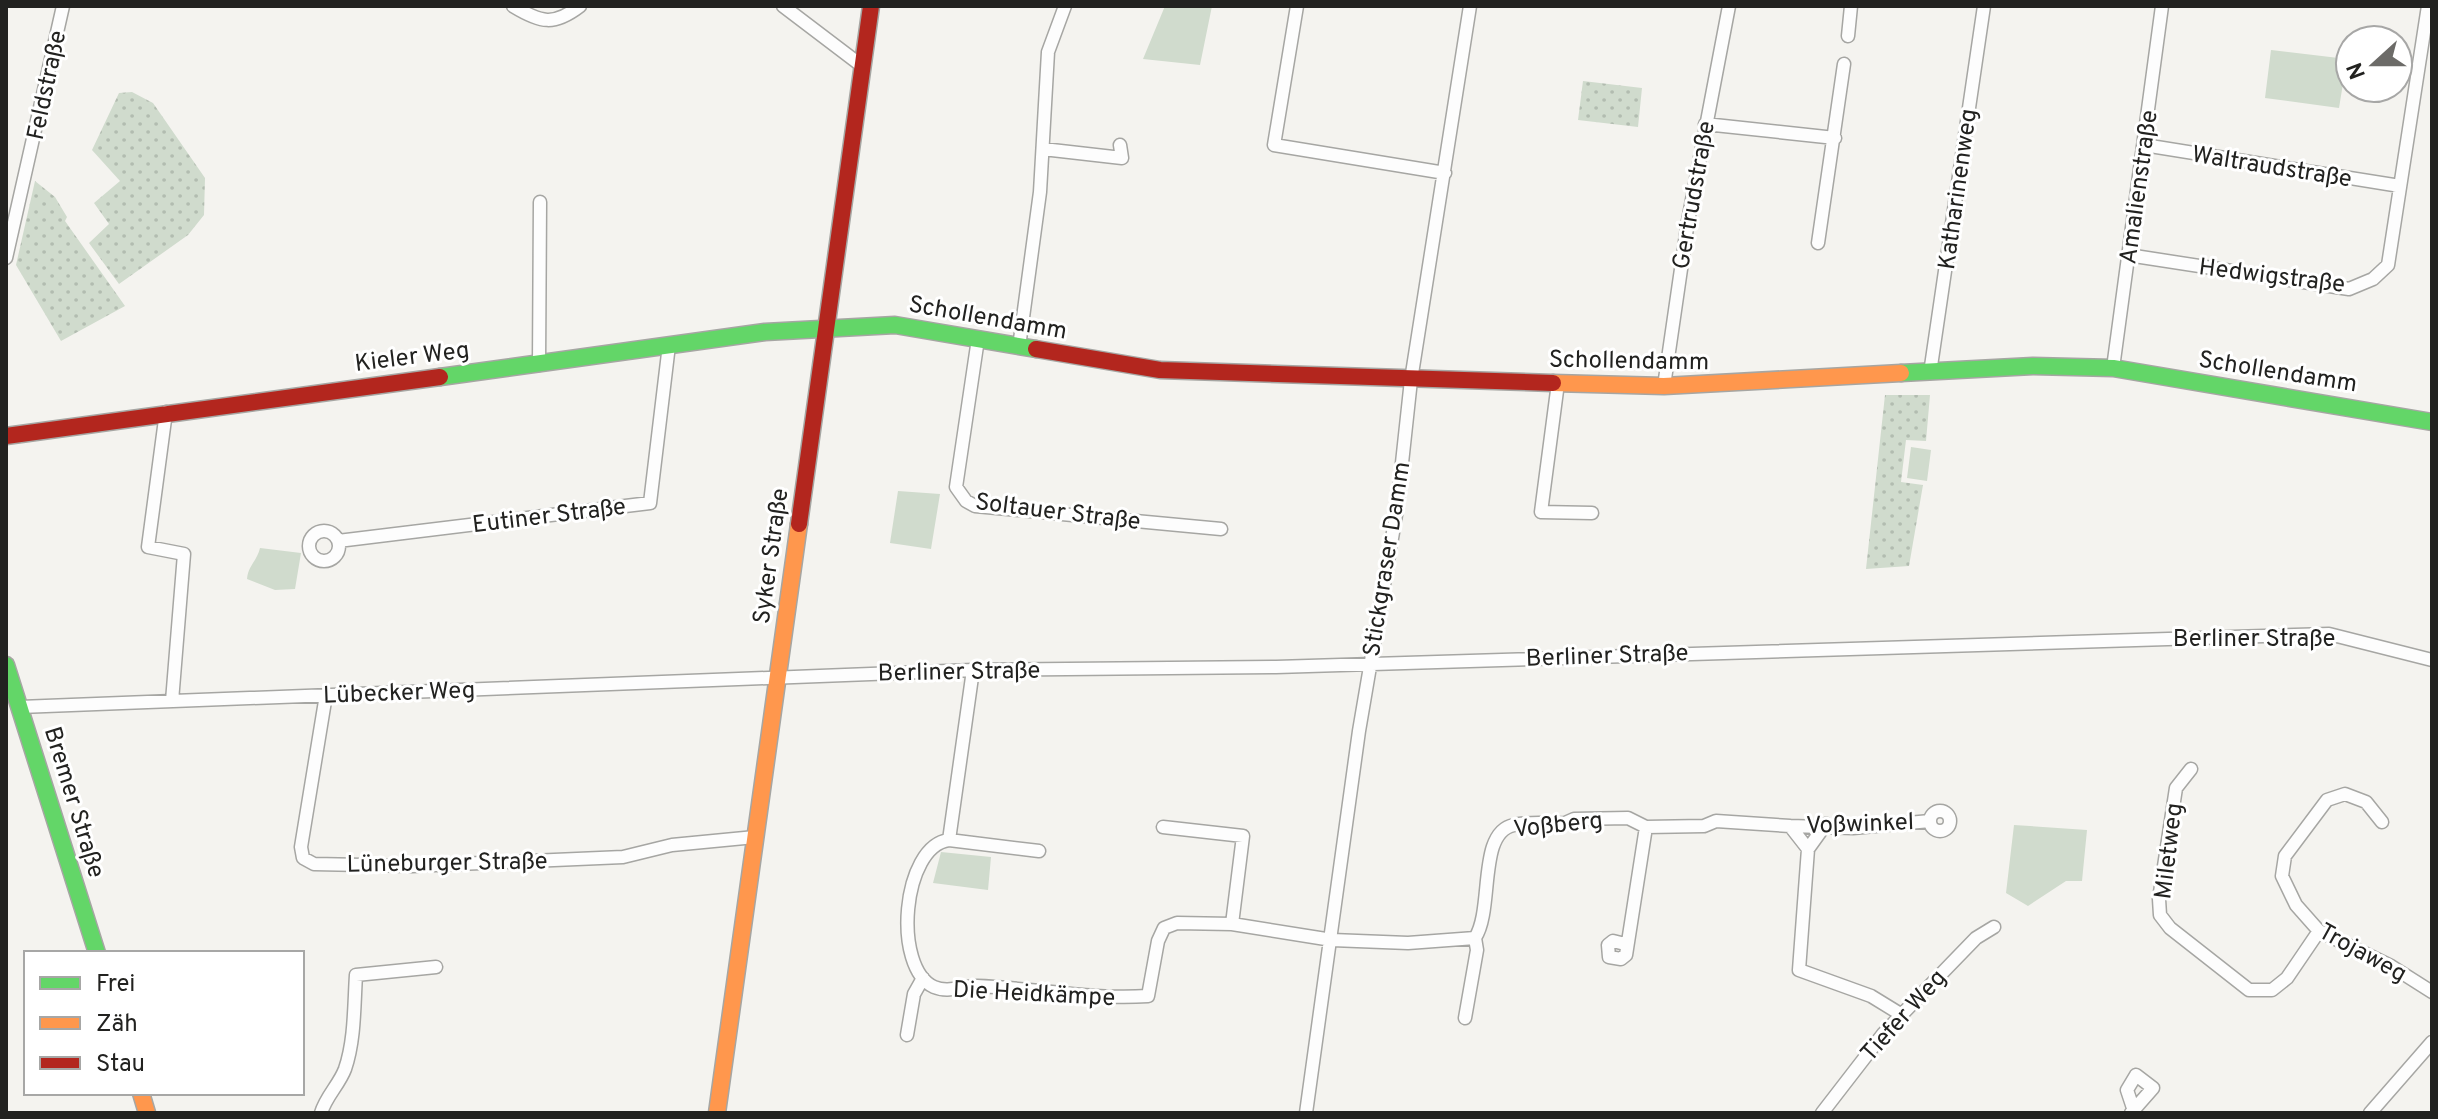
<svg xmlns="http://www.w3.org/2000/svg" width="2438" height="1119" font-family="Overpass,sans-serif">
	<style>
		.grass { fill: url(#grass-dots) }
		.park { fill: #d0dbcd }
		.lines { fill: none; stroke-linecap: round; stroke-linejoin: round }
		.street-casing { stroke: #a6a6a3; stroke-width: 15 }
		.fast-casing { stroke: #a6a6a3; stroke-width: 19 }
		.slow-casing { stroke: #a6a6a3; stroke-width: 19 }
		.jam-casing { stroke: #a6a6a3; stroke-width: 19 }
		.street { stroke: #fdfdfd; stroke-width: 12 }
		.fast { stroke: #63d668; stroke-width: 16 }
		.slow { stroke: #ff974d; stroke-width: 16 }
		.jam { stroke: #b3261e; stroke-width: 16 }
		.labels { text-anchor: middle; stroke-width: 6; stroke-linejoin: round; paint-order: stroke }
		.street-label { font-size: 24px; fill: #222220; stroke: #fff }
	</style>
	<defs>
		<pattern id="grass-dots" width="8" height="8" patternUnits="userSpaceOnUse" patternTransform="scale(2)"><rect width="8" height="8" fill="#d0dbcd"/><path d="M2 2h.1M6 6h.1" fill="none" stroke="#b2bcb0" stroke-width="1.8" stroke-linecap="round"/></pattern>
	</defs>
	<rect width="100%" height="100%" fill="#f4f3ef"/>
	<path class="grass" d="M1583,81L1642,88L1638,127L1578,120Z
		M132,92L153,103L205,178L204,215L188,235L119,284L89,243L109,224L94,203L120,181L92,150L119,93Z
		M35,181L55,197L67,217L65,221L125,306L61,341L16,265Z
		M1885,395H1930L1926,441L1906,440L1901,482L1923,485L1909,566L1866,569Z"/>
	<path class="park" d="M1165,6H1212L1200,65L1143,59Z
		M2271,50L2347,59L2339,108L2265,98Z
		M1911,447L1931,450L1927,481L1907,478Z
		M898,491L940,494L931,549L890,543Z
		M260,548L301,553L295,589L275,590L247,579C248,566 257,561 260,548Z
		M2014,825L2087,830L2082,881H2066L2028,906L2006,893Z
		M941,852L991,857L988,890L933,883Z"/>
	<g class="lines">
		<defs>
			<path id="street" d="M513,6C541,23 554,26 580,6
				M783,6L862,66
				M1297,6L1274,145L1445,173
				M1848,36L1851,6
				M1705,124L1835,138
				M2144,145L2400,186
				M1043,149L1122,158L1120,145
				M1818,243L1844,64
				M2128,255L2349,289L2373,279L2388,265L2428,6
				M6,258L63,6
				M978,339L956,487L966,501L975,506L1221,529
				M1019,347L1040,192L1048,52L1065,6
				M539,365L540,202
				M2113,368L2162,6
				M1930,373L1984,6
				M1558,383L1541,512L1592,513
				M1664,386L1688,221L1729,6
				M166,412L148,547L184,554L172,701
				M309 546a15 15 0 1 1 30 0a15 15 0 1 1-30 0Z
				M338,541L650,503L669,345
				M973,670L949,840C902,846 892,968 934,987C948,993 962,986 977,986C1035,988 1090,1000 1148,996L1158,941L1164,928L1177,923L1232,924L1332,940L1408,943L1475,938C1494,909 1477,832 1514,825C1530,821 1549,824 1565,823L1574,819L1628,818L1646,827L1704,826L1716,821L1790,826L1808,849L1799,970L1871,996L1902,1015
				M326,695L301,847L303,858L314,864L412,866L623,857L672,845L755,837
				M20,707L973,670L1276,667L2329,634L2432,660
				M2191,769L2176,788L2159,899L2160,915L2170,928L2249,990H2272L2287,978L2319,931
				M1930 821a10 10 0 1 1 20 0a10 10 0 1 1-20 0Z
				M2382,822L2366,802L2345,794L2327,800L2285,856L2282,876L2296,905L2319,931L2391,966L2432,992
				M1790,826L1853,828L1930,821
				M1163,827L1243,836L1232,924
				M949,840L1039,851
				M1808,849L1826,824
				M1625,944L1613,941L1608,945L1609,957L1621,959L1626,955L1646,827
				M1465,1018L1477,950L1475,938
				M907,1035L914,994L923,978
				M321,1113C326,1096 339,1085 345,1069C355,1040 354,1005 356,975L436,967
				M1306,1113L1359,731L1397,509L1411,380L1470,6
				M1822,1113L1883,1034L1976,938L1994,927
				M2131,1113L2153,1088L2136,1075L2127,1090L2133,1108
				M2370,1113L2432,1042"/>
			<path id="fast" d="M1901,373L2033,366L2113,368L2432,422
				M440,377L765,332L895,325L1036,349
				M6,665L97,953"/>
			<path id="slow" d="M1553,383L1664,386L1901,373
				M141,1093L147,1113
				M717,1113L799,524"/>
			<path id="jam" d="M1036,349L1160,370L1553,383
				M6,436L440,377
				M799,524L871,6"/>
		</defs>
		<use href="#street" class="street-casing"/>
		<use href="#fast" class="fast-casing"/>
		<use href="#slow" class="slow-casing"/>
		<use href="#jam" class="jam-casing"/>
		<use href="#street" class="street"/>
		<use href="#fast" class="fast"/>
		<use href="#slow" class="slow"/>
		<use href="#jam" class="jam"/>
	</g>
	<g class="labels">
		<g class="street-label">
			<text transform="translate(46 85) rotate(-78)" y="8">Feldstraße</text>
			<text transform="translate(2272 166) rotate(9)" y="8">Waltraudstraße</text>
			<text transform="translate(2138 187) rotate(-82)" y="8">Amalienstraße</text>
			<text transform="translate(1957 189) rotate(-82)" y="8">Katharinenweg</text>
			<text transform="translate(1693 195) rotate(-80)" y="8">Gertrudstraße</text>
			<text transform="translate(2272 275) rotate(7)" y="8">Hedwigstraße</text>
			<text transform="translate(988 317) rotate(10)" y="8">Schollendamm</text>
			<text transform="translate(412 356) rotate(-7)" y="8">Kieler Weg</text>
			<text transform="translate(1629 360) rotate(1)" y="8">Schollendamm</text>
			<text transform="translate(2278 371) rotate(9)" y="8">Schollendamm</text>
			<text transform="translate(1058 511) rotate(7)" y="8">Soltauer Straße</text>
			<text transform="translate(549 515) rotate(-7)" y="8">Eutiner Straße</text>
			<text transform="translate(770 556) rotate(-82)" y="8">Syker Straße</text>
			<text transform="translate(1386 559) rotate(-81)" y="8">Stickgraser Damm</text>
			<text x="2254" y="646">Berliner Straße</text>
			<text transform="translate(1607 655) rotate(-2)" y="8">Berliner Straße</text>
			<text transform="translate(959 671) rotate(-1)" y="8">Berliner Straße</text>
			<text transform="translate(399 692) rotate(-2)" y="8">Lübecker Weg</text>
			<text transform="translate(75 802) rotate(73)" y="8">Bremer Straße</text>
			<text transform="translate(1860 823) rotate(-2)" y="8">Voßwinkel</text>
			<text transform="translate(1558 824) rotate(-6)" y="8">Voßberg</text>
			<text transform="translate(2168 851) rotate(-83)" y="8">Miletweg</text>
			<text transform="translate(447 862) rotate(-1)" y="8">Lüneburger Straße</text>
			<text transform="translate(2363 952) rotate(29)" y="8">Trojaweg</text>
			<text transform="translate(1034 993) rotate(3)" y="8">Die Heidkämpe</text>
			<text transform="translate(1903 1015) rotate(-48)" y="8">Tiefer Weg</text>
		</g>
	</g>
	<rect width="2438" height="1119" fill="none" stroke="#222220" stroke-width="16"/>
	<rect x="24" y="951" width="280" height="144" fill="#ffffff" stroke="#a7a7a6" stroke-width="2"/>
	<rect x="40" y="977" width="40" height="12" fill="#63d668" stroke="#a7a7a6" stroke-width="2"/>
	<text x="96" y="991" font-size="24" fill="#222220">Frei</text>
	<rect x="40" y="1017" width="40" height="12" fill="#ff974d" stroke="#a7a7a6" stroke-width="2"/>
	<text x="96" y="1031" font-size="24" fill="#222220">Zäh</text>
	<rect x="40" y="1057" width="40" height="12" fill="#b3261e" stroke="#a7a7a6" stroke-width="2"/>
	<text x="96" y="1071" font-size="24" fill="#222220">Stau</text>
	<g transform="translate(2374 64) rotate(249)"><circle r="38" fill="#ffffff" stroke="#a7a7a6" stroke-width="2"/>
	<path d="M0-6L14 30L0 20L-14 30Z" fill="#6c6b68"/>
	<text y="-12" font-size="22" font-weight="bold" text-anchor="middle" fill="#222220">N</text>
	</g>
</svg>
